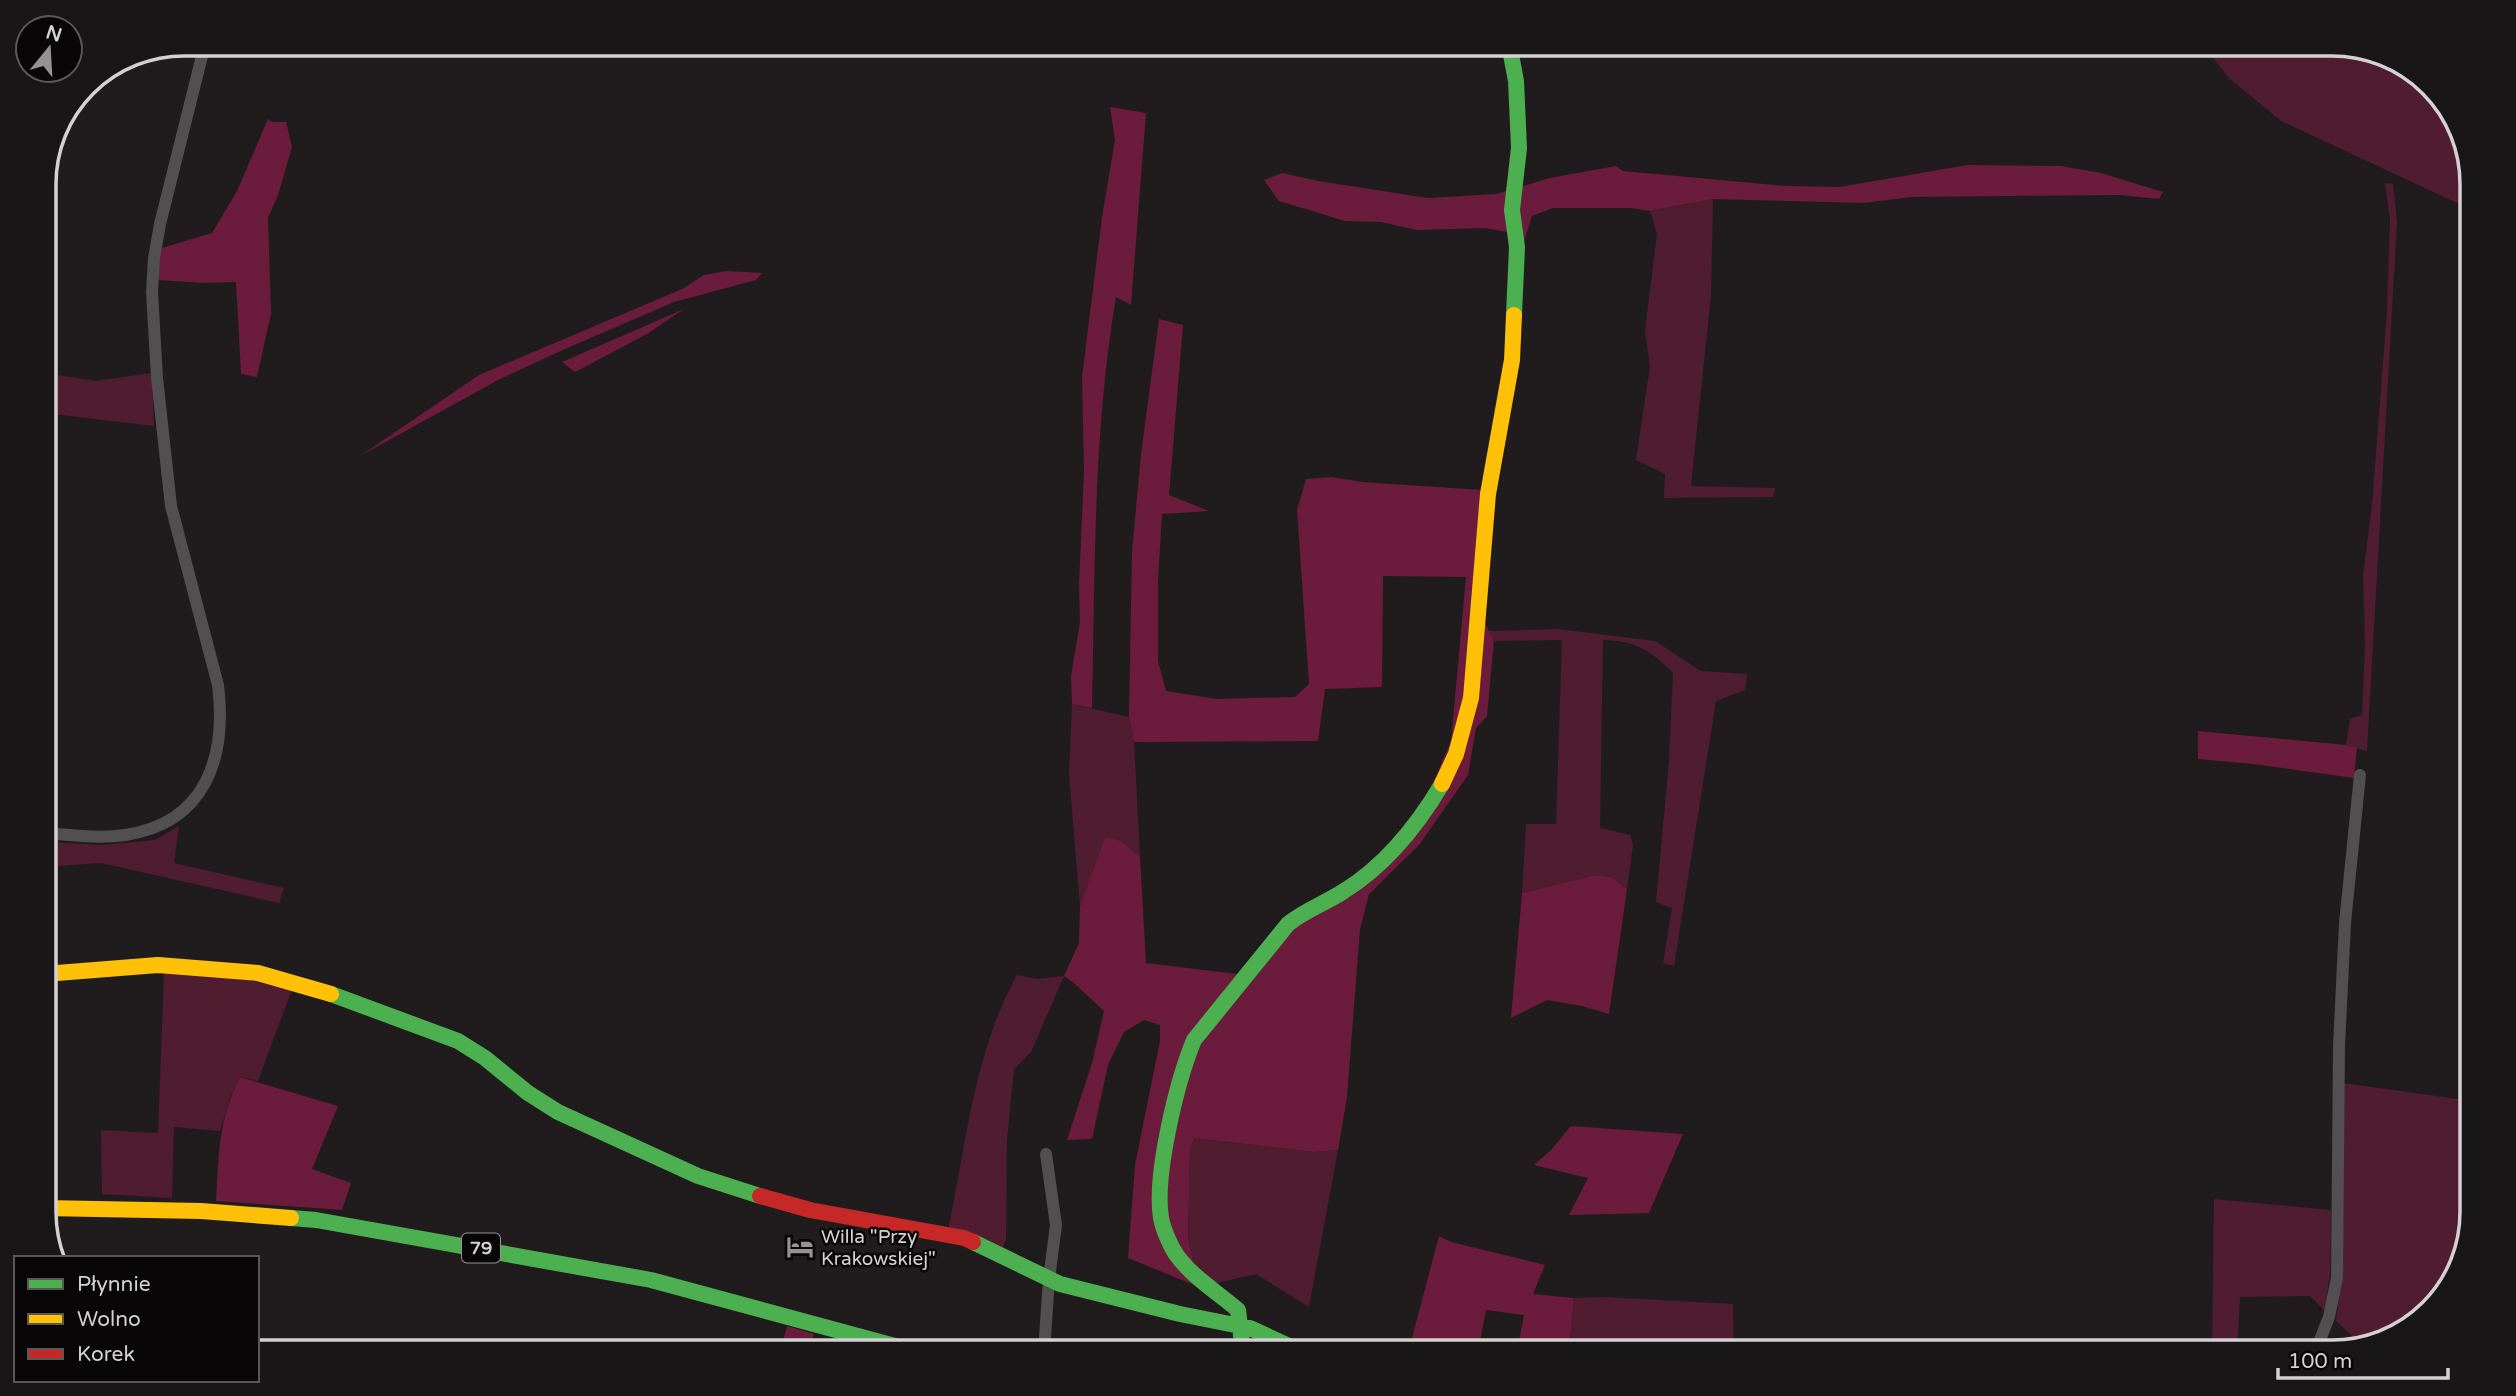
<svg xmlns="http://www.w3.org/2000/svg" width="2516" height="1396" font-family="'Varela Round',sans-serif">
	<style>
		.green { fill: #501c2f }
		.forest { fill: #6b1b3b }
		.lines { fill: none; stroke-linecap: round; stroke-linejoin: round }
		.street { stroke: #514f50; stroke-width: 12 }
		.fast { stroke: #4caf50; stroke-width: 16 }
		.slow { stroke: #ffc107; stroke-width: 16 }
		.jam { stroke: #c62828; stroke-width: 16 }
		.labels { text-anchor: middle; stroke-width: 5; stroke-linejoin: round; paint-order: stroke }
		.shield { fill: #090607; stroke: #989394; stroke-width: 2 }
		.shield-label { font-size: 18px; font-weight: bold; fill: #d5d0d1 }
		.poi-label { font-size: 19px; fill: #d5d0d1; stroke: #090607; text-anchor: start }
		.rim { fill: none; stroke: #d5d0d1; stroke-width: 3.5 }
	</style>
	<rect width="100%" height="100%" fill="#201c1d"/>
	<path class="green" d="M2202,44H2332L2402,62L2453,114L2472,176V210L2281,121L2229,78Z
		M2385,183L2393,184L2397,222L2367,751L2346,745L2350,719L2362,715L2365,645L2363,576L2372,505L2387,310L2390,219Z
		M1713,199L1711,295L1691,486L1775,488L1773,497L1664,498L1665,474L1636,460L1650,366L1645,331L1657,234L1650,211Z
		M44,373L96,381L152,373L154,426L44,413Z
		M1557,629L1655,641L1701,671L1747,674L1745,690L1716,701L1674,966L1663,963L1672,908L1656,902L1669,761L1673,673C1650,650 1636,641 1603,640L1600,828L1630,835L1633,845L1627,889L1611,877L1596,875L1522,893L1526,824H1556L1562,640L1494,641L1488,631Z
		M1072,704L1129,717L1134,742L1140,857L1121,842L1105,838L1080,906L1069,774Z
		M179,826L174,863L284,888L279,903L101,863L44,867V842L103,845L155,840Z
		M164,973L255,978L292,989L258,1081L240,1077L230,1098L220,1131L174,1127L172,1198L102,1194L101,1130L158,1133Z
		M1017,975L1037,979L1064,976L1031,1052L1014,1069L1007,1140L1006,1240L1001,1252L948,1231C966,1145 974,1052 1017,975Z
		M2343,1083L2472,1101V1212L2454,1282L2405,1330L2372,1334L2357,1340L2336,1321L2340,1286Z
		M1194,1138L1314,1152L1338,1150L1309,1307L1256,1274L1199,1287L1188,1238L1190,1150Z
		M2214,1199L2331,1210L2330,1274L2325,1311L2310,1296L2240,1297L2237,1352H2212Z
		M1606,1297L1733,1304L1734,1352H1588L1569,1349L1574,1298Z"/>
	<path class="forest" d="M1110,107L1146,113L1131,305L1116,297C1093,433 1095,571 1092,708L1072,704L1071,676L1080,622L1079,585L1084,471L1082,377L1102,217L1115,140Z
		M268,119L272,122H286L292,147L278,195L268,218L271,313L257,377L241,374L236,282L204,283L158,280L159,249L212,233L237,191Z
		M1968,165L2061,166L2101,173L2163,192L2159,199L2120,195L1911,197L1863,203L1713,199L1650,211L1631,208H1553L1532,216L1523,245L1507,232L1485,228L1417,230L1381,222L1345,221L1279,201L1264,180L1282,173L1318,181L1428,198L1496,194L1550,178L1616,166L1623,171L1785,186L1839,187Z
		M726,271L762,273L756,280L674,302L565,349L500,379L360,456L479,375L682,289L704,275Z
		M684,309L647,334L575,372L562,362Z
		M1159,319L1183,325L1169,495L1209,511L1162,514L1158,581V661L1166,691L1217,699L1295,697L1309,684L1297,510L1306,479L1332,477L1362,482L1482,490L1483,619L1494,641L1487,716L1476,728L1468,775L1419,845L1369,894L1360,929L1347,1097L1338,1150L1314,1152L1194,1138L1190,1150L1188,1238L1199,1287L1128,1258L1135,1165L1160,1041V1025L1144,1020L1124,1032L1108,1065L1092,1139L1067,1140L1092,1063L1104,1011L1075,984L1064,976L1079,943L1080,906L1105,837L1121,841L1140,857L1146,963L1237,974L1352,881L1397,838L1422,808L1451,741L1466,577L1383,576L1382,687L1325,689L1318,741L1134,742L1129,717L1132,552L1141,454Z
		M2198,731L2346,745L2357,748L2354,778L2253,764L2198,759Z
		M1596,875L1611,877L1627,889L1609,1014L1582,1006L1547,1000L1511,1018L1522,893Z
		M240,1077L338,1106L312,1169L351,1183L342,1210L216,1201C219,1154 218,1120 240,1077Z
		M1571,1126L1683,1134L1649,1213L1569,1215L1588,1178L1534,1165L1551,1150Z
		M1439,1236L1451,1242L1545,1265L1533,1294L1574,1298L1569,1349L1519,1341L1524,1315L1486,1310L1478,1352L1412,1338Z
		M787,1326L814,1334L807,1352H780Z"/>
	<g class="lines">
		<path class="street" d="M44,833C71,835 99,839 125,835C206,823 227,757 218,685L171,506L157,378L152,292L154,258L160,224L205,44
			M1044,1352L1049,1279L1056,1225L1046,1154
			M2310,1352L2320,1340L2329,1317L2337,1278L2339,1046L2345,923L2360,775"/>
		<path class="fast" d="M1509,44L1516,81L1519,148L1512,210L1517,247L1514,315
			M331,994L458,1041L485,1058L528,1093L558,1112L698,1176L760,1196
			M291,1218L316,1220L651,1280L917,1352
			M973,1242L1060,1284L1180,1314L1250,1328L1302,1352
			M1243,1352L1238,1310C1218,1293 1194,1278 1178,1257C1171,1248 1163,1229 1161,1218C1154,1175 1177,1081 1194,1040L1288,924C1305,910 1326,903 1344,891C1386,865 1417,826 1442,784"/>
		<path class="slow" d="M1442,784L1456,754L1471,698L1488,494L1512,360L1514,315
			M44,974L158,965L258,973L331,994
			M44,1208L201,1211L291,1218"/>
		<path class="jam" d="M760,1196L810,1210L964,1238L973,1242"/>
	</g>
	<defs>
		<symbol id="hotel-bare" viewBox="-9 -9 18 18"><path d="M-6-4.5h1.5V1H6V5H4.5V3h-9V5H-6ZM-4 0a1.8 1.8 0 1 1 3.6 0ZM.5 0V-2.5h3Q6-2.5 6 0Z" fill="#969192" stroke="#090607" stroke-width="2.5" paint-order="stroke"/></symbol>
	</defs>
	<g fill-rule="evenodd">
		<use href="#hotel-bare" x="781" y="1228" width="38" height="38"/>
	</g>
	<g class="labels">
		<rect class="shield" x="462" y="1233.5" width="38" height="29" rx="5"/>
		<g class="shield-label">
			<text x="481" y="1254">79</text>
		</g>
		<g class="poi-label">
			<text x="821" y="1243">Willa "Przy<tspan x="821" dy="22">Krakowskiej"</tspan></text>
		</g>
	</g>
	<path d="M0 0H2516V1396H0ZM184 56H2332A128 128 0 0 1 2460 184V1212A128 128 0 0 1 2332 1340H184A128 128 0 0 1 56 1212V184A128 128 0 0 1 184 56Z" fill="#191617" fill-rule="evenodd"/>
	<path class="rim" d="M184 56H2332A128 128 0 0 1 2460 184V1212A128 128 0 0 1 2332 1340H184A128 128 0 0 1 56 1212V184A128 128 0 0 1 184 56Z"/>
	<rect x="14" y="1256" width="245" height="126" fill="#090607" stroke="#5b5758" stroke-width="2"/>
	<rect x="28" y="1279" width="35" height="10" fill="#4caf50" stroke="#5b5758" stroke-width="2"/>
	<text x="77" y="1291" font-size="21" fill="#d5d0d1">Płynnie</text>
	<rect x="28" y="1314" width="35" height="10" fill="#ffc107" stroke="#5b5758" stroke-width="2"/>
	<text x="77" y="1326" font-size="21" fill="#d5d0d1">Wolno</text>
	<rect x="28" y="1349" width="35" height="10" fill="#c62828" stroke="#5b5758" stroke-width="2"/>
	<text x="77" y="1361" font-size="21" fill="#d5d0d1">Korek</text>
	<g transform="translate(49 49) rotate(18)"><circle r="33" fill="#090607" stroke="#5b5758" stroke-width="2"/>
	<path d="M0-5L12 26L0 18L-12 26Z" fill="#969192"/>
	<text y="-10" font-size="19" font-weight="bold" text-anchor="middle" fill="#d5d0d1">N</text>
	</g>
	<path d="M2278 1368v10h170v-10" fill="none" stroke="#d5d0d1" stroke-width="3.5"/>
	<text x="2288" y="1368" font-size="21" fill="#d5d0d1" stroke="#090607" stroke-width="5" paint-order="stroke">100 m</text>
</svg>
